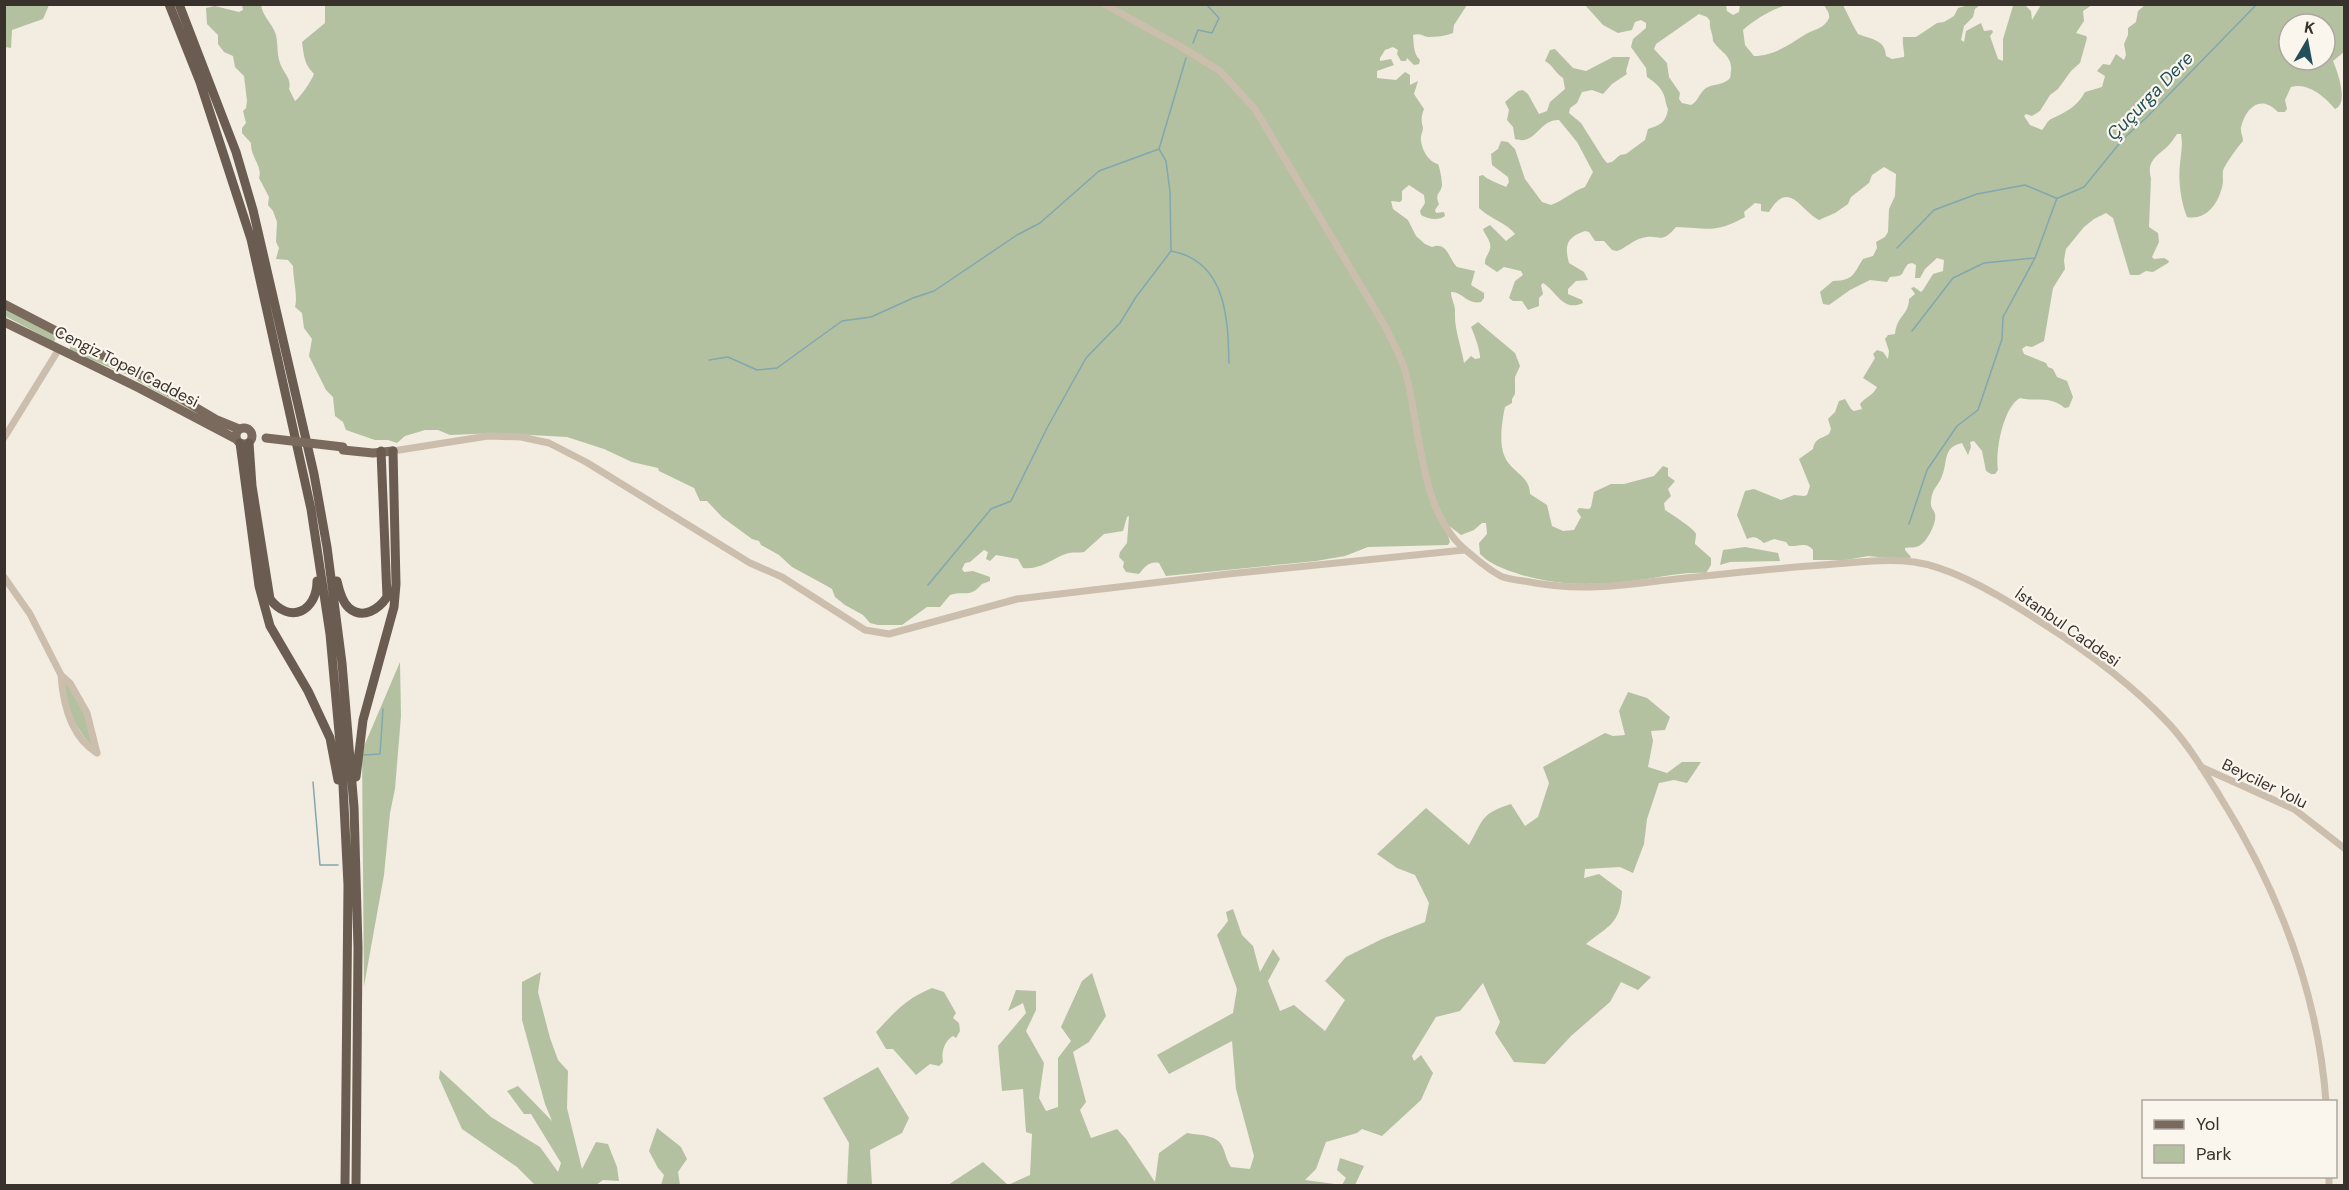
<svg xmlns="http://www.w3.org/2000/svg" width="2349" height="1190" font-family="'DM Sans',sans-serif">
	<style>
		.green { fill: #b3c1a1; fill-rule: evenodd }
		.lines { fill: none; stroke-linecap: round; stroke-linejoin: round }
		.stream { stroke: #81a7af; stroke-width: 1.5 }
		.tertiary { stroke: #cbbead; stroke-width: 7 }
		.primary { stroke: #7a6a5d; stroke-width: 9 }
		.trunk { stroke: #6a5c50; stroke-width: 9 }
		.primary-bridge { stroke: #7a6a5d; stroke-width: 9 }
		.labels { text-anchor: middle; stroke-width: 4.5; stroke-linejoin: round; paint-order: stroke }
		.street-label { font-size: 16px; fill: #39312b; stroke: #faf6ee }
		.water-label { font-size: 18px; font-style: italic; fill: #224f59; stroke: #faf6ee }
	</style>
	<rect width="100%" height="100%" fill="#f3ece1"/>
	<path class="green" d="M5,4H49V5L43,19L12,30L11,48L5,47Z
		M242,5H261C263,16 269,20 274,30C279,39 276,53 280,63C283,73 292,78 289,89L295,101C300,98 312,80 314,74C304,64 304,56 302,42L325,23V5H1467L1454,25L1453,33C1445,36 1437,37 1428,37C1422,36 1420,33 1413,35C1414,44 1413,54 1420,60L1419,64L1414,65L1407,58L1406,61H1401L1397,54L1398,50L1393,47L1385,50L1380,58V61L1391,59L1394,65L1377,71V78L1396,80L1405,72L1410,75V85L1418,81L1414,94L1424,109C1421,117 1421,120 1423,128C1423,131 1421,134 1421,137C1420,147 1428,162 1438,164C1440,169 1442,179 1442,185C1441,194 1434,193 1439,204L1435,210L1436,213L1444,212L1445,216C1439,221 1427,219 1421,215L1420,211L1425,203L1424,195L1409,185L1402,191V200L1400,202L1391,201L1393,209L1408,220L1416,236L1425,244L1432,247C1447,241 1449,259 1457,267L1475,271L1471,285L1484,293V298L1481,302C1467,305 1462,291 1451,292C1451,298 1455,305 1455,311C1454,329 1461,345 1464,363L1471,356L1475,359L1480,358C1481,353 1474,333 1471,327L1478,322L1515,353L1520,366L1515,377V394L1512,399V403L1505,407C1502,420 1499,443 1504,455C1510,472 1530,475 1530,494L1547,505L1552,526L1563,531L1574,530L1581,517L1577,511L1579,508L1589,509L1591,507L1594,492L1611,484H1624L1654,476L1663,466L1668,468V476L1675,481L1668,489L1671,496L1664,503L1665,510C1671,514 1695,529 1696,534C1696,537 1695,541 1695,544L1711,558V565L1706,573C1686,572 1667,576 1647,579C1603,585 1559,588 1516,573C1503,569 1490,564 1480,554L1479,543L1487,534L1486,523H1482L1474,530L1461,535L1448,525L1446,530L1450,542L1448,545L1368,547L1345,556L1316,561L1166,576L1159,563C1149,561 1145,567 1139,574L1126,572L1123,567L1124,562L1119,557L1120,552L1127,543L1129,516L1127,517L1123,531L1104,534L1084,552C1080,553 1074,552 1069,553C1053,557 1043,570 1023,568L1018,559L996,555L990,561L986,559L988,552L984,550L970,562L965,563L962,569L964,572L973,571L990,577V581L982,584C969,599 966,590 950,595L940,607H927L902,625H878L870,623L863,615L845,605L835,597L832,589L827,586L792,567L779,555L761,545L759,541L752,539L722,517L707,501H700L694,488L659,471L658,468L632,462L604,449L567,437L497,433L450,435L438,430H425L405,436L397,443L388,440H375L346,430L343,422L335,416L333,397L326,390L309,356L312,339L304,328L302,313L295,307C298,297 293,278 293,266L288,260L276,259L279,248L276,242L277,222L273,211L268,205L269,197L259,178C263,167 250,156 251,143L242,133V128L246,123L243,111L246,108L247,101L244,76L235,67L233,56L224,52L218,44V35L207,24L206,8L215,6L239,12L243,10Z
		M1585,5H1726L1727,11L1733,15L1739,12L1740,5H1787C1772,9 1754,20 1743,30L1745,45L1754,56C1774,56 1790,44 1806,34C1815,29 1825,28 1829,18C1830,13 1826,9 1824,5H1843C1848,15 1852,24 1858,34C1872,40 1885,39 1886,56L1892,59L1904,57C1905,54 1902,43 1903,37H1916L1937,23L1944,22L1954,16L1958,8L1969,5H1980L1975,9L1973,17L1964,26L1961,40L1964,42L1966,31L1981,23L1984,31L1992,30L1993,32L1990,36L1998,59L2003,61V39L2013,6L2025,5L2031,11L2032,20L2041,5H2092L2083,11L2084,21L2076,33L2086,36L2087,38L2080,63L2071,71L2058,89L2050,95L2040,111L2032,116L2026,114L2024,116L2030,125L2042,130C2045,127 2047,121 2051,119C2066,112 2077,107 2085,92L2102,87L2105,76L2097,71L2103,64L2110,65L2116,54L2124,60L2126,55L2124,44L2128,35V28L2136,22L2138,11L2145,5H2344V52L2333,61C2338,73 2349,104 2335,109C2325,97 2308,82 2291,87L2285,100L2287,109L2285,112H2278C2261,94 2246,107 2241,127C2240,132 2243,136 2243,141C2236,149 2229,159 2224,168C2222,172 2223,178 2223,182C2220,202 2207,221 2187,217C2181,202 2178,181 2180,164C2181,154 2183,144 2181,134H2177C2174,138 2171,143 2168,146C2157,156 2146,161 2151,178L2149,227L2158,233L2159,242L2152,257L2154,259L2164,258L2169,261L2168,263L2153,272L2146,271L2139,275H2130L2113,218L2106,213L2094,219L2084,227L2066,249L2064,260L2065,269L2053,288L2044,341L2032,347L2026,346L2022,349L2024,354L2046,363L2048,367L2053,369L2057,377L2067,381L2073,397L2069,407L2065,408C2050,395 2036,402 2020,398C2003,407 1995,452 1998,470L1995,474H1991L1986,471L1982,451L1974,441L1970,442L1971,447L1968,455L1962,443C1942,447 1948,463 1942,476C1938,487 1932,488 1931,501C1930,508 1933,508 1935,514C1937,523 1927,542 1919,546C1915,548 1910,547 1905,548V550L1911,557L1908,560L1868,556L1846,560H1813V550C1806,541 1799,547 1789,546L1786,542L1774,539L1764,543C1758,538 1755,535 1747,539L1737,515L1745,491L1754,489L1781,500L1794,495L1804,496L1807,495L1810,486L1799,459L1813,449C1815,438 1821,439 1829,434L1831,429L1828,419L1835,412L1839,401L1845,399L1851,409L1854,411L1862,409L1860,404C1865,397 1873,396 1877,387L1863,378L1875,358L1873,354L1877,350L1883,352L1888,359L1889,351L1885,339L1888,335L1895,334C1897,315 1909,315 1909,299L1915,294L1911,288L1914,287L1921,292L1923,290L1933,274L1943,271L1944,260L1937,258L1925,269L1920,278H1915L1916,265L1912,263L1908,264C1900,274 1906,276 1890,277L1887,282L1870,280L1850,290L1829,305L1823,304L1820,292L1833,281C1855,280 1853,274 1863,259L1873,256L1877,248L1876,242L1885,237L1888,232L1889,209L1895,196L1896,174L1884,167L1872,175L1869,183L1851,197L1848,204L1835,213L1819,220C1799,209 1789,179 1769,212L1761,211V204L1755,203L1744,212L1745,217C1714,234 1708,228 1676,227C1660,246 1660,233 1642,238C1633,240 1626,248 1617,251L1612,250L1604,241H1595L1589,232L1585,231C1567,237 1564,245 1569,263L1584,272L1588,280L1576,281L1568,289V294L1582,300L1583,303C1563,312 1558,293 1543,283L1541,285L1543,294L1539,298V306L1528,310L1522,301H1513L1509,298L1515,281L1523,275L1521,271L1504,267L1497,272L1485,264C1485,256 1488,256 1490,249C1492,241 1485,236 1483,229L1490,225L1506,241L1515,234C1506,222 1490,219 1479,208V176L1483,175C1486,179 1500,184 1506,187L1509,182L1508,177L1492,165L1491,154L1498,149L1501,141L1508,142L1515,149L1525,179L1542,202L1551,205C1564,200 1573,191 1585,187L1593,172L1577,142L1559,120C1539,119 1536,146 1515,139L1513,127L1507,120L1509,110L1505,102L1518,91L1523,90L1528,94L1539,114L1547,111L1550,102L1565,89L1563,78C1555,73 1553,65 1545,61L1550,50L1555,49L1573,68L1586,71L1613,57H1630L1626,71L1627,74L1612,84L1603,94L1592,90L1582,92L1577,103L1570,108L1569,113L1581,123L1603,158L1607,163L1612,162L1620,155L1626,154L1645,140L1648,129C1661,125 1666,122 1668,109C1665,103 1666,99 1663,93C1660,86 1653,81 1647,77L1646,68L1631,47L1633,39L1646,28V23L1641,20L1635,22L1632,30L1618,33L1603,25ZM1699,14L1707,17L1710,21C1709,29 1713,33 1713,41C1720,52 1733,56 1731,71C1730,76 1732,76 1728,80C1722,85 1713,84 1706,88C1699,93 1698,102 1691,105L1682,103L1679,99L1680,93L1669,77L1667,63L1654,49L1656,44ZM2289,24H2325V60H2289Z
		M4,308L57,335L54,342L5,316Z
		M72,343L111,363L208,420L125,374L69,350Z
		M1745,547L1778,553L1780,561L1730,562L1720,565L1723,550Z
		M400,662L401,716L395,789L390,813L384,875L364,986L362,751Z
		M64,680L88,717L94,749C74,724 66,713 64,680Z
		M1628,692L1647,698L1670,717L1665,730L1651,731L1653,741L1648,767L1667,773L1682,762H1701L1687,783L1674,780L1659,783L1647,819L1644,844L1633,873L1620,867L1585,869L1584,878L1599,874L1622,891C1621,924 1608,926 1586,944L1651,977L1638,990L1621,982L1610,1002L1571,1036L1545,1064L1514,1062L1495,1033L1500,1022L1483,983L1460,1011L1436,1017L1412,1056L1414,1061L1421,1055L1433,1073L1421,1100L1382,1136L1362,1129L1357,1133L1326,1142L1316,1169L1305,1180L1342,1185L1346,1178L1337,1170L1340,1158L1364,1166L1355,1185H948L983,1162L1008,1185L1030,1175L1032,1134L1026,1132L1023,1089L1002,1091L998,1046L1026,1013L1023,1003L1008,1011L1016,990L1036,991V1010L1026,1031L1044,1063L1039,1098L1046,1111L1058,1107V1058L1071,1041L1061,1027L1082,981L1092,973L1106,1016L1089,1042L1073,1052L1086,1102L1080,1110L1091,1138L1117,1129L1126,1139L1155,1182L1159,1153L1187,1133C1197,1135 1214,1134 1221,1144C1225,1150 1226,1160 1231,1167L1250,1169L1254,1156L1236,1089L1232,1041L1169,1074L1157,1055L1233,1013L1237,989L1217,935L1228,921L1226,912L1233,909L1242,935L1253,946L1260,972L1273,949L1280,959L1268,981L1280,1011L1294,1005L1325,1031L1345,1000L1325,981L1346,957L1382,939L1425,922L1429,903L1415,875L1397,868L1377,854L1426,808L1469,845C1484,819 1480,814 1511,804L1525,826L1538,817L1549,783L1543,767L1605,733L1613,736L1625,735L1619,711Z
		M541,972L538,992L550,1038L558,1060L568,1071L567,1108L582,1169L596,1142L608,1144L617,1167L619,1181L603,1180L596,1185H535L517,1167L462,1129L439,1078L440,1070L491,1117L540,1147L558,1172L561,1163L531,1114H524L507,1091L518,1086L552,1121L545,1104L522,1020V982Z
		M932,988L944,992L956,1013L953,1018L959,1023L960,1031L956,1038L953,1036C944,1041 941,1053 943,1062L939,1066L930,1064L916,1075L893,1049H886L876,1032C895,1012 905,999 932,988Z
		M878,1067L909,1118L902,1133L870,1150L872,1185H847L849,1143L823,1098Z
		M657,1128L681,1147L687,1159L678,1172L680,1185H661L664,1175L658,1168L649,1151Z"/>
	<g class="lines">
		<path class="stream" d="M1193,43L1198,30L1212,33L1219,18L1206,4
			M2058,198L2084,187L2123,139L2146,118L2257,4
			M1897,248L1934,210L1977,194L2025,185L2056,198
			M1171,251C1226,261 1228,318 1229,363
			M1912,331L1953,278L1984,263L2035,258
			M709,360L728,357L757,370L777,368L842,321L871,317L913,298L934,291L1017,235L1040,223L1099,171L1159,149L1186,58
			M1909,524L1927,470L1957,426L1978,410L2002,339L2003,317L2035,258L2057,198
			M928,585L991,509L1011,501L1047,428L1086,358L1120,323L1136,297L1171,251L1170,192L1166,161L1159,149
			M364,755L380,754L383,709
			M313,782L320,865H338"/>
		<path class="tertiary" d="M1104,4L1178,45L1220,71L1255,109L1386,328C1393,343 1402,358 1406,374C1421,429 1419,514 1468,552C1478,560 1491,572 1503,577C1509,579 1517,580 1524,581C1572,591 1610,587 1658,581C1713,575 1767,569 1822,565C1852,563 1884,558 1914,562C1952,567 2004,598 2036,619C2084,649 2132,684 2170,725C2189,746 2204,771 2219,795C2278,889 2318,991 2326,1102
			M4,438L59,349
			M393,451L488,436L521,437L549,443L586,462L750,563L782,577L865,630L889,634L1017,599L1228,574L1464,550
			M4,577L30,614L61,675L70,683L87,713L97,753
			M61,675C63,704 71,737 97,753
			M2201,767L2294,809L2344,848
			M2329,1176V1186"/>
		<path class="primary" d="M4,304L141,375L217,420L239,429
			M4,322L139,388L236,439
			M236 436a8 8 0 1 1 16 0a8 8 0 1 1-16 0Z
			M343,450L373,453L393,451"/>
		<path class="trunk" d="M169,4L200,82L251,239L311,509L330,634L342,765L348,885L345,1186
			M179,4L236,152L253,210L314,474L327,547L342,663L354,807L358,948L356,1186
			M240,443L259,586L270,626L308,691L330,738L338,780
			M249,443L252,486L270,599C290,625 317,611 317,581
			M337,581C339,590 342,602 349,608C363,620 379,609 387,597L381,451
			M356,777L363,720L394,607L396,584L393,451"/>
		<path class="primary-bridge" d="M266,438L343,447"/>
	</g>
	<g class="labels">
		<g class="street-label">
			<text transform="translate(127 366) rotate(27)" y="6">Cengiz Topel Caddesi</text>
			<text transform="translate(2068 627) rotate(35)" y="6">İstanbul Caddesi</text>
			<text transform="translate(2265 783) rotate(26)" y="6">Beyciler Yolu</text>
		</g>
		<g class="water-label">
			<text transform="translate(2150 96) rotate(-46)" y="6">Çuçurga Dere</text>
		</g>
	</g>
	<rect width="2349" height="1190" fill="none" stroke="#39312b" stroke-width="12"/>
	<rect x="2142" y="1100" width="195" height="78" fill="#faf6ee" stroke="#ada7a0" stroke-width="1.5"/>
	<rect x="2154" y="1120" width="30" height="9" fill="#7a6a5d" stroke="#ada7a0" stroke-width="1.5"/>
	<text x="2196" y="1130" font-size="18" fill="#39312b">Yol</text>
	<rect x="2154" y="1145" width="30" height="18" fill="#b3c1a1" stroke="#ada7a0" stroke-width="1.5"/>
	<text x="2196" y="1160" font-size="18" fill="#39312b">Park</text>
	<g transform="translate(2307 42) rotate(10)"><circle r="28" fill="#faf6ee" stroke="#ada7a0" stroke-width="1.5"/>
	<path d="M0-4.5L10 22L0 15L-10 22Z" fill="#224f59"/>
	<text y="-9" font-size="16" font-weight="bold" text-anchor="middle" fill="#39312b">K</text>
	</g>
</svg>
